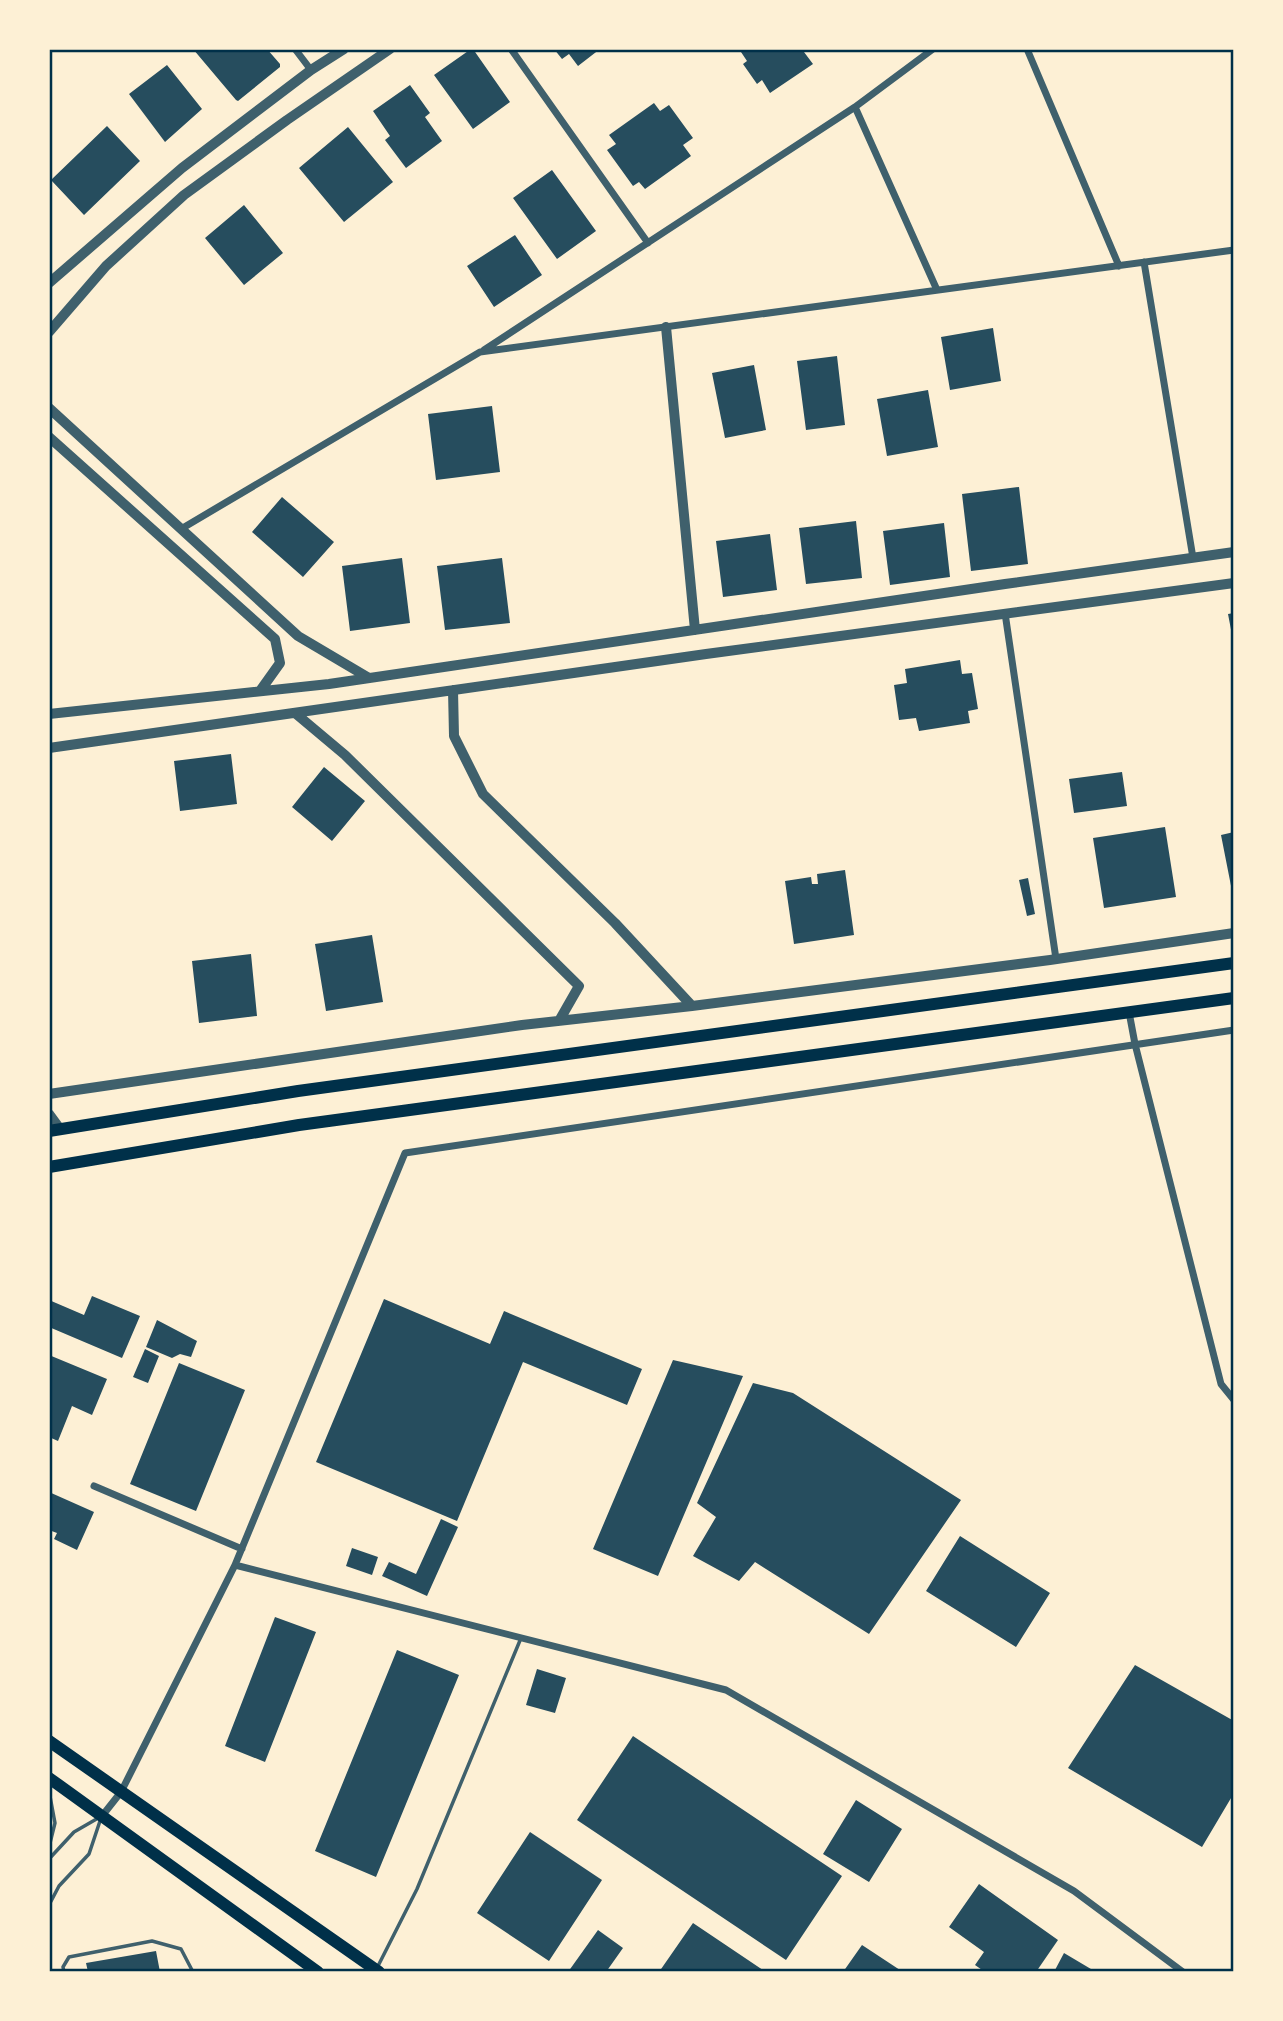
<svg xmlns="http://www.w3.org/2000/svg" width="1283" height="2021" font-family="Manrope,sans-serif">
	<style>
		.building { fill: #264d5e }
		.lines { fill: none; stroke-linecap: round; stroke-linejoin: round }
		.service { stroke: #3f606c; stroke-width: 3.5 }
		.minor { stroke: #3f606c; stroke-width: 7 }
		.tertiary { stroke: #3f606c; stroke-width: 10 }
		.primary { stroke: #003049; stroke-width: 12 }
		.trunk { stroke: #003049; stroke-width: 12 }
		.neatline { fill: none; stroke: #003049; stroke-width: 2.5 }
	</style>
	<rect width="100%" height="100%" fill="#fdf0d5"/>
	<path class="building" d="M193,49H267L280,64V67L238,101L236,100Z
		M471,49H473L510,102L473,129L434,75Z
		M554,49H600L578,66L569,54L562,59Z
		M739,49H809L804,52L813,64L770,93L762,80L757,84L743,64L747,61Z
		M167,65L202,109L165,142L129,94Z
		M410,85L430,113L425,117L442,141L406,168L385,140L390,136L373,111Z
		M654,103L660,111L669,105L693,138L683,145L691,156L645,189L639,182L633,186L607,150L616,144L609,135Z
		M107,126L140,161L84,215L51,180Z
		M348,127L393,182L344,222L299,168Z
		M552,170L596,231L557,259L513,198Z
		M244,205L283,253L244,285L205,238Z
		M515,235L542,275L494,307L467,266Z
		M993,328L1001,381L950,390L941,337Z
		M837,356L845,425L806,430L797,361Z
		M754,365L766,430L725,438L712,373Z
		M928,390L938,447L887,456L877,399Z
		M492,406L500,472L436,480L428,414Z
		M1019,487L1028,564L971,571L962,494Z
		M282,497L334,542L303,577L252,532Z
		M856,521L862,578L806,584L799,528Z
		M944,523L950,577L890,585L883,531Z
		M770,534L777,590L723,597L716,541Z
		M402,558L410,623L350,631L342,566Z
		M502,558L510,623L445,630L437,566Z
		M1234,613V640H1233L1228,614Z
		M960,660L962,674L972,673L978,709L968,711L970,723L919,731L916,718L899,720L894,685L907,683L905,669Z
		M231,754L237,804L180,811L174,761Z
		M324,767L365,801L332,841L292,807Z
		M1122,772L1127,806L1074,813L1069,779Z
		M1165,827L1176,897L1104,908L1093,838Z
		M1234,832V891H1232L1221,835Z
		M845,870L854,935L794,944L785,881L811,877L812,884H818L817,874Z
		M1028,878L1035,914L1027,916L1019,880Z
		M372,935L383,1002L326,1011L315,944Z
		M251,954L257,1016L199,1023L192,961Z
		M92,1296L140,1316L122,1358L49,1327V1300L84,1315Z
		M384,1299L490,1344L504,1311L642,1369L627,1405L523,1362L457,1521L316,1462Z
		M157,1320L197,1341L191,1357L180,1354L172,1358L146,1347Z
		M145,1349L159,1356L148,1383L133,1377Z
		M49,1355L107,1379L92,1415L72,1406L58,1441L49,1437Z
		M673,1360L743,1376L658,1576L593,1549Z
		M179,1363L245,1390L196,1511L130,1484Z
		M753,1383L793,1393L961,1500L869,1634L755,1562L739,1581L693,1556L716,1517L697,1503Z
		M49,1492L94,1512L77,1550L54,1539L57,1533L49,1530Z
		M441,1519L458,1527L427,1596L382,1576L389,1562L416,1574Z
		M960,1536L1050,1593L1016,1647L926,1591Z
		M352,1548L378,1557L372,1575L346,1566Z
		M275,1617L316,1632L265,1762L225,1746Z
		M397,1650L459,1675L376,1877L315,1851Z
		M1135,1665L1234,1721V1793L1202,1847L1068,1768Z
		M537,1669L566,1678L555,1713L526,1705Z
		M633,1736L842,1876L786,1960L577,1820Z
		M856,1800L902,1829L869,1882L823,1854Z
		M530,1832L602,1880L549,1961L477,1913Z
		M979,1884L1058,1940L1036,1972H985L975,1965L984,1952L949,1927Z
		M693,1923L766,1972H659Z
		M598,1930L623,1948L606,1972H568Z
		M862,1945L903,1972H843Z
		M156,1951L160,1972H88L86,1963Z
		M1064,1953L1096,1972H1059L1055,1970Z"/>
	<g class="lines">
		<path class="service" d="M49,1791L55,1823L49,1847
			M49,1859L74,1832L100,1817
			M49,1905L59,1886L89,1854L101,1818
			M378,1966L417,1889L521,1638
			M64,1972L63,1967L69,1957L152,1941L181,1949L193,1972"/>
		<path class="minor" d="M295,49L311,70
			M511,49L648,243
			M1027,49L1119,266
			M855,107L937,290
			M1144,262L1193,558
			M484,350L855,107L933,49
			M181,529L480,352L1234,250
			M1005,613L1056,959
			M1129,1012L1135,1044L1221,1384L1234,1400
			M94,1486L242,1549
			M235,1565L405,1153L1234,1030
			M102,1816L121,1792L235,1565L726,1690L1074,1891L1183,1972"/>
		<path class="tertiary" d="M49,283L182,168L311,70L344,49
			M666,327L695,630
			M49,332L106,266L184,195L287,120L390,49
			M49,408L298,636L369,678
			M49,437L275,639L280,663L260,691
			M453,690L454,736L483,794L615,923L692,1006
			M295,713L345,755L579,986L559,1021
			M49,714L329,684L1005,584L1234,552
			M49,748L706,654L1234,583
			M49,1094L522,1025L692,1006L1050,960L1234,933
			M49,1114L60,1129"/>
		<path class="primary" d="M49,1741L379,1972
			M49,1778L318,1972"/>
		<path class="trunk" d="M49,1131L298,1091L1234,963
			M49,1167L299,1125L1234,998"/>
	</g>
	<rect width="1283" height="2021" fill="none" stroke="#fdf0d5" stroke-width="102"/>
	<rect x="51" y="51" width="1181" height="1919" class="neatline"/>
</svg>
